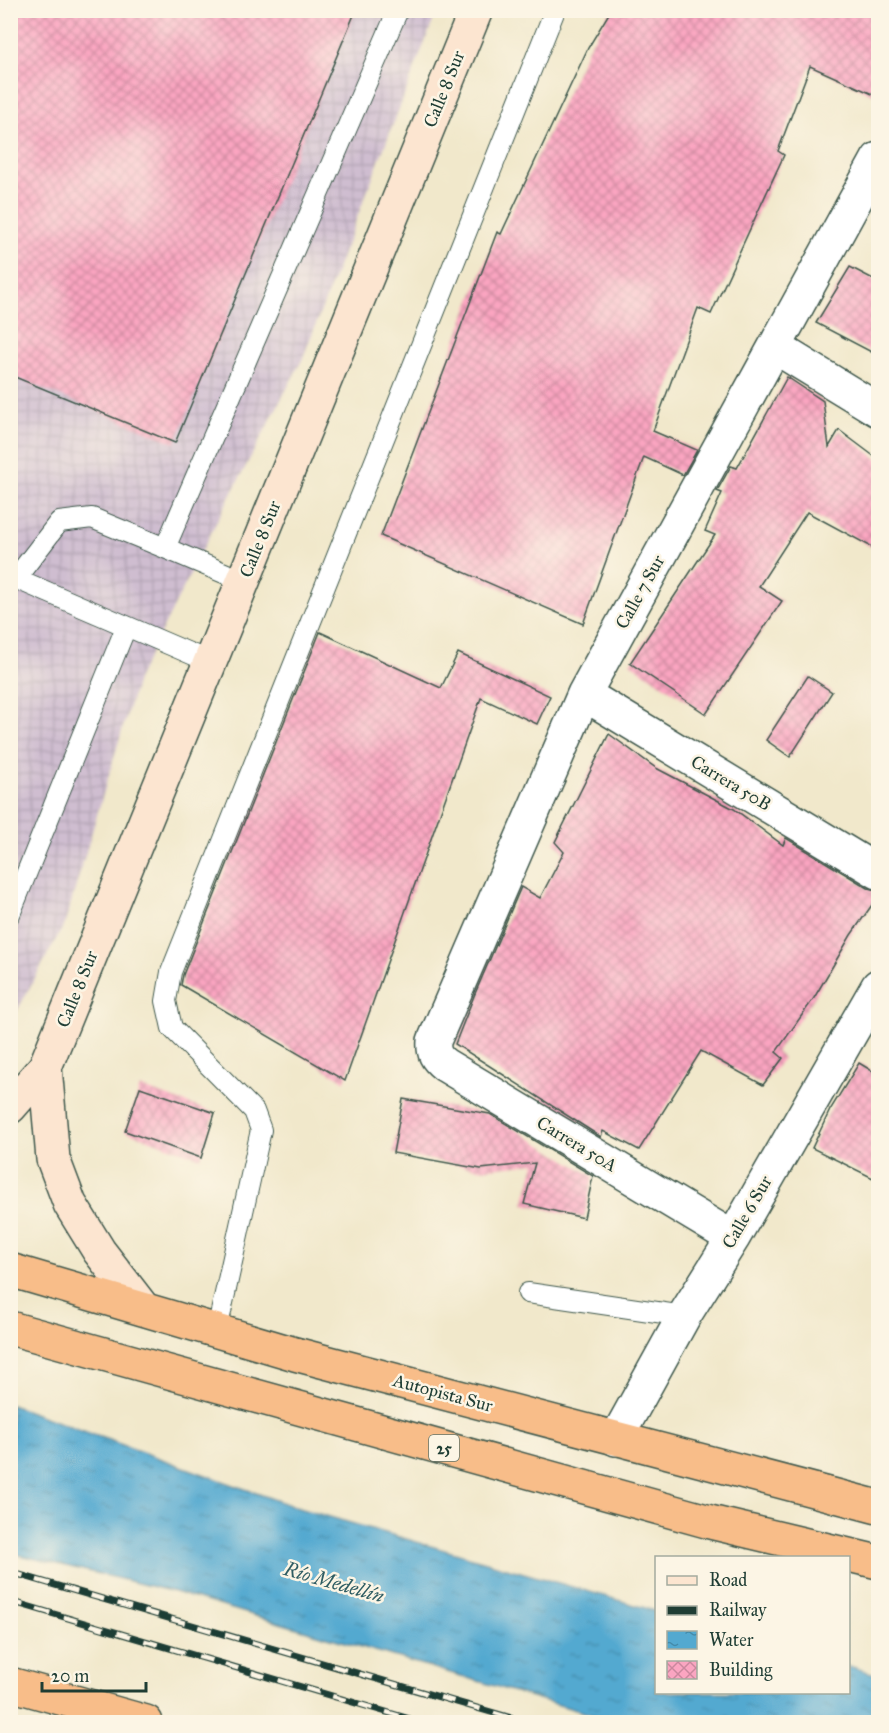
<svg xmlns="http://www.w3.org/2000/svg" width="889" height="1733" font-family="'IM FELL Great Primer',serif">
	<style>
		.industrial { fill: url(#industrial-grid) }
		.water { fill: url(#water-ripples); stroke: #397382; stroke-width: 1.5 }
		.building { fill: url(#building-cross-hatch) }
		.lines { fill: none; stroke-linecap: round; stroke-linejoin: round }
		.lane-casing { stroke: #3e574b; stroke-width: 22 }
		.street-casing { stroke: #3e574b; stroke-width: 36 }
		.secondary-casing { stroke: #3e574b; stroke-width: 36 }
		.highway-casing { stroke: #3e574b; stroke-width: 36 }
		.lane { stroke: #fff; stroke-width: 20 }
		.street { stroke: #fff; stroke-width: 33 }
		.secondary { stroke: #fce5d0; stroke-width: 33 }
		.highway { stroke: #f8bd89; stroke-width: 33 }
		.rail-casing { stroke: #1f3d34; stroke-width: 7 }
		.rail { stroke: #fcf5e5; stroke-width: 4.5; stroke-dasharray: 14; stroke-linecap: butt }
		.labels { text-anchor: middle; stroke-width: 5; stroke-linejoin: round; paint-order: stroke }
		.shield { fill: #fcf5e5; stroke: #617469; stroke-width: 1.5 }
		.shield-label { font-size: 16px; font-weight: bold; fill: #1f3d34 }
		.street-label { font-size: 18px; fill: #1f3d34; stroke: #fcf5e5 }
		.water-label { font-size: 20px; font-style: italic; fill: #2f5d63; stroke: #fcf5e5 }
	</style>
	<defs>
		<pattern id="industrial-grid" width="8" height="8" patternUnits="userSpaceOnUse" patternTransform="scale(1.5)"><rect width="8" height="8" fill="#cfbdd0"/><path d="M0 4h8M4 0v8" fill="none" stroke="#b1a3b3"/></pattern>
		<pattern id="water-ripples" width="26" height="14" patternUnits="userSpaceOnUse" patternTransform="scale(1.5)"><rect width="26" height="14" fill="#53a9d0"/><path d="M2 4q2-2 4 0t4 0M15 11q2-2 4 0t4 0" fill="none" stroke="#448baa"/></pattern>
		<pattern id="building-cross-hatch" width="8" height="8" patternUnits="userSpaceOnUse" patternTransform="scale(1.5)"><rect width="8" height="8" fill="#fba5c1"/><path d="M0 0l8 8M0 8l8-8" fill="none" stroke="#cb889e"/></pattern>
	</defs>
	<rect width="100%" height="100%" fill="#fcf5e5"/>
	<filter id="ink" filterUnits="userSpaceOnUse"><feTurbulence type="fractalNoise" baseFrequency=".0167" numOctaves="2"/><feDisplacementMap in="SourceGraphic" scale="12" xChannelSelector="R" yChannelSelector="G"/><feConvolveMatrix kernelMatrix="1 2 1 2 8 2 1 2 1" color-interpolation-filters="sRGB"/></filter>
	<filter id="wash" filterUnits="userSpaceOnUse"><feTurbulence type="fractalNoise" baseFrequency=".008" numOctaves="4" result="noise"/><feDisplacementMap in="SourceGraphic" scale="24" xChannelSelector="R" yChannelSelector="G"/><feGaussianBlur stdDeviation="1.35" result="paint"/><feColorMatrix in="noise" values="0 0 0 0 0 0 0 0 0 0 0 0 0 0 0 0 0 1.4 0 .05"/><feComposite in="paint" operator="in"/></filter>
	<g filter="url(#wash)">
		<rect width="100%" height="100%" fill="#f1e8cb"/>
		<path class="industrial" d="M11,11H437L302,360L219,517L137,680L65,923L11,1022Z"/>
		<path class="water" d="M11,1405L295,1507L656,1611V1692H848L849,1666L878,1675V1722H617L171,1591L11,1553Z"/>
		<g id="blocks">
			<path class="building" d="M10,10H356L175,443L10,375Z
				M611,10H879V97L810,66L778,151L784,155L711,314L698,308L653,431L697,450L683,475L644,457L583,624L381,536L497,232L501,234L588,48Z
				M850,267L879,282V356L816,323Z
				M787,377L823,401L829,447L839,430L879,460V551L807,512L759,586L782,601L706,714L630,663L715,535L705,531L722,493L717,491L731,466L737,468Z
				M320,632L441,688L458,653L550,696L537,724L481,698L345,1081L181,985L183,975Z
				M808,676L832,692L790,757L766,740Z
				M609,734L656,768L734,809L783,845L786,838L868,888L879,891V895L851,935L814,998L776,1052L783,1058L763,1085L701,1051L639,1150L603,1131L601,1137L455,1044L474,996L521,887L540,898L564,852L555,842Z
				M859,1063L879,1075V1181L812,1148L830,1110Z
				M140,1087L215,1113L201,1158L125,1131Z
				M403,1099L490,1114L593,1176L584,1218L524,1204L535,1163L481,1169L393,1153Z"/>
		</g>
	</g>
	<g filter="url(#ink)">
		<use href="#blocks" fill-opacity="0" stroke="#3e574b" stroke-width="1.5"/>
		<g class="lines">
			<defs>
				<path id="lane" d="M10,576L210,662
					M16,578L59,522L92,518L165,548
					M243,581L165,548L398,10
					M10,914L126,627
					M528,1293L684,1316
					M217,1330L261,1130L254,1111L172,1028L166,1001L171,972L555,10"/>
				<path id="street" d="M775,347L878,410
					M584,694L878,872
					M733,1238L445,1065C436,1058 433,1053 434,1041L584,694L878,159
					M616,1439L684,1316L733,1238L878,986"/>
				<path id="secondary" d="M45,1067L53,1159L70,1204L99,1251L143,1308
					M10,1107L45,1067L476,10"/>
				<path id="highway" d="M10,1270L295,1354L878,1507
					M10,1328L710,1522L878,1562
					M10,1684L146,1722"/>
			</defs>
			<use href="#lane" class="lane-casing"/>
			<use href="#street" class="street-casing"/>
			<use href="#secondary" class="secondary-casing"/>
			<use href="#highway" class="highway-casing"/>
			<use href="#lane" class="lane"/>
			<use href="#street" class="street"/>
			<use href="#secondary" class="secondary"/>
			<use href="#highway" class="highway"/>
			<defs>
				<path id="rail" d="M10,1572L525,1722
					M10,1601L420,1722"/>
			</defs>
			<use href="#rail" class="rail-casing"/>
			<use href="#rail" class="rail"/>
		</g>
	</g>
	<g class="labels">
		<rect class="shield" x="429" y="1435" width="30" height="26" rx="4.5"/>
		<g class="shield-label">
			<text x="444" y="1454">25</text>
		</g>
		<g class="street-label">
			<text transform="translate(444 89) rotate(-68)" y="6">Calle 8 Sur</text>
			<text transform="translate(260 539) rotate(-68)" y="6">Calle 8 Sur</text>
			<text transform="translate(640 592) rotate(-61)" y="6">Calle 7 Sur</text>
			<text transform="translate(731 783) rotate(31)" y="6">Carrera 50B</text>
			<text transform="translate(77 989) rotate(-68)" y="6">Calle 8 Sur</text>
			<text transform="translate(577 1144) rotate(31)" y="6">Carrera 50A</text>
			<text transform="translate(747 1212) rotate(-60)" y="6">Calle 6 Sur</text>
			<text transform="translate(443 1393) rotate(15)" y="6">Autopista Sur</text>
		</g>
		<g class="water-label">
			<text transform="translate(334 1582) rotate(16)" y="7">Río Medellín</text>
		</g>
	</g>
	<rect width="889" height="1733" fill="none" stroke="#fcf5e5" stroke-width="36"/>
	<rect x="655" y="1556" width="195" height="138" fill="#fcf5e5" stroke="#a4ab9e" stroke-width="1.5"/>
	<rect x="667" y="1576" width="30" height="9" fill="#fce5d0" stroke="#a4ab9e" stroke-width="1.5"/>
	<text x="709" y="1586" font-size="18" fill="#1f3d34">Road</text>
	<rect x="667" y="1606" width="30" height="9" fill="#1f3d34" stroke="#a4ab9e" stroke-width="1.5"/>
	<text x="709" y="1616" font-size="18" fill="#1f3d34">Railway</text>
	<rect x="667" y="1631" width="30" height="18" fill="url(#water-ripples)" stroke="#a4ab9e" stroke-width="1.5"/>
	<text x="709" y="1646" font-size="18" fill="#1f3d34">Water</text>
	<rect x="667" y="1661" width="30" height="18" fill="url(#building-cross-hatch)" stroke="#a4ab9e" stroke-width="1.5"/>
	<text x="709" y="1676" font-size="18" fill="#1f3d34">Building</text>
	<path d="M42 1682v9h104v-9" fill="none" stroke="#1f3d34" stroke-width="3"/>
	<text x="51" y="1682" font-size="18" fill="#1f3d34" stroke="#fcf5e5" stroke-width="4.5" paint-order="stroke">20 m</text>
</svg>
